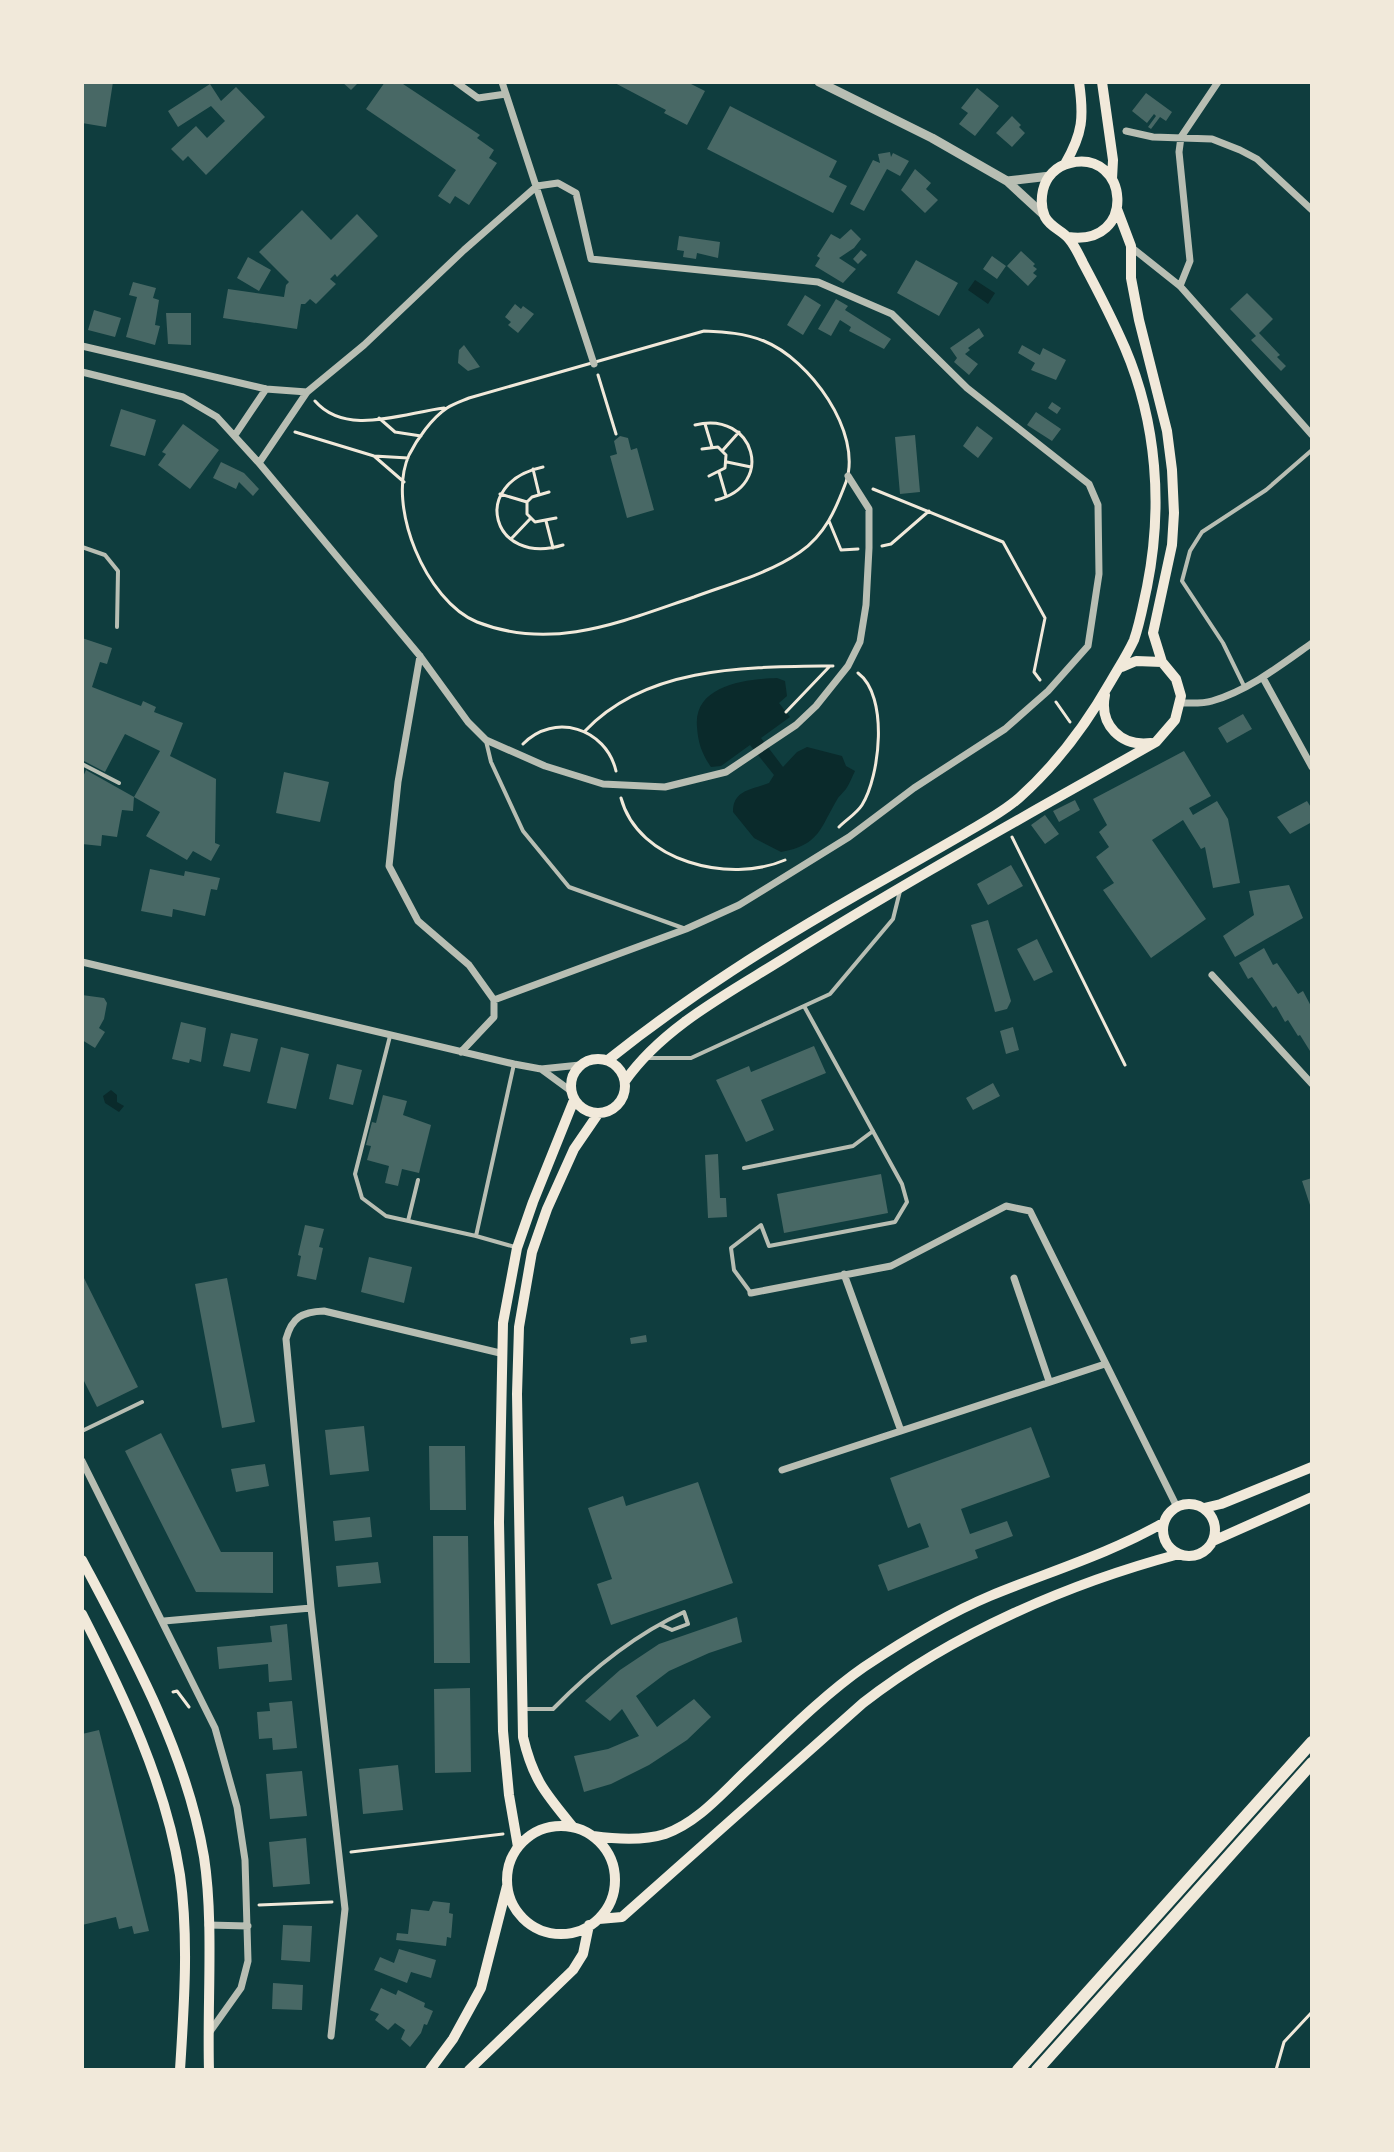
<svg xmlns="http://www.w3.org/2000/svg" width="1394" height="2152" font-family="'IBM Plex Serif',serif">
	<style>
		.water { fill: #0a2a2b }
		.building { fill: #486865 }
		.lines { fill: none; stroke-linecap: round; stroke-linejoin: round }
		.path { stroke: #f1e9da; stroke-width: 3 }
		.service { stroke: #b8beb3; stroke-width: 4 }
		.minor { stroke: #b8beb3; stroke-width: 7 }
		.tertiary { stroke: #b8beb3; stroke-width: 9 }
		.secondary { stroke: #f1e9da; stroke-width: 10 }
		.trunk { stroke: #f1e9da; stroke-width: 12 }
	</style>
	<rect width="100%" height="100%" fill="#0f3d3e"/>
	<path class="water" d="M975,280L995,293L988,304L968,290Z
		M777,678L785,681L787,696L779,703L790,717L761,738L783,767L797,752L807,747L842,756L846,766L855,771C852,777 850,783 846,789C845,790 839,797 838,798C820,828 820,845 781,852L754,838L733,812C733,790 751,790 769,783L774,775L750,745L721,766L711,767C702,754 698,743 697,727C693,685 746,679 777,678Z
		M111,1090L117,1095V1102L124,1106L119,1112L105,1103L103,1096Z"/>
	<path class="building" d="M82,82H113L106,127L82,123Z
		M342,82H359L351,90Z
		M385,82H400L480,135L477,138L494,150L489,158L497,163L469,205L455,196L450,204L438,196L456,170L366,109Z
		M613,82H687L705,91L687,125L664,113L666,110Z
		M210,84L221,101L236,87L265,117L206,175L188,156L183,161L171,149L196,126L207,138L225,121L211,106L178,127L168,111Z
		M977,88L999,106L975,136L959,124L968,113L961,108Z
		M1146,93L1172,112L1166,121L1160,117L1151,129L1148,127L1156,116L1154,114L1147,123L1132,111Z
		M730,106L837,161L829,177L847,186L833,213L707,149Z
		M1012,116L1021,125L1019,127L1025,133L1012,147L996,133Z
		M890,152L891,157L893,153L909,161L900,176L887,169L864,211L850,204L873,160L880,163L878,154Z
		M915,169L931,183L926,189L938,200L925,213L901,190Z
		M302,210L331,240L357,214L378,236L337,277L335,274L330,279L336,284L316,304L310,299L305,304H301L297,329L223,318L228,289L284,297L286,285L289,282L259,252Z
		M851,229L861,239L854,248L839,258L856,269L843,283L815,266L820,258L817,256L831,234L840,239Z
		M679,236L720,242L718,258L697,253L696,259L683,257L684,251L677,250Z
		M861,250L867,255L858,264L853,259Z
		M1021,251L1035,264L1033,266L1037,269L1033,273L1037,276L1028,286L1007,266Z
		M992,256L1006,266L997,279L983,269Z
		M248,257L271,270L259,291L237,278Z
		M916,260L958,283L939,316L897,293Z
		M133,282L156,288L153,298L159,300L155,325L160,326L155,345L126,337L137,297L129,295Z
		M1247,293L1273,319L1259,333L1280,355L1277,357L1286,366L1281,371L1251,340L1256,336L1230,309Z
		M805,295L821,305L803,335L787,325Z
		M836,299L848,306L845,310L891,339L884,349L849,331L851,327L840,320L831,336L818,329Z
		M515,304L521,309L523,306L534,314L518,333L508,325L511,322L505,317Z
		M94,310L121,318L115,337L88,330Z
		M166,313H191V345L168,344Z
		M979,328L984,336L968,348L970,350L965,354L978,364L969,375L954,362L957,358L950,348Z
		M464,345L480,367L468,371L458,363L459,350Z
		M1022,345L1040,355L1043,348L1066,360L1056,380L1031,370L1035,363L1018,353Z
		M1052,402L1061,408L1057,414L1048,408Z
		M121,409L156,420L145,456L110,446Z
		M1036,412L1061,429L1052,441L1027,425Z
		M183,424L219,450L190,489L158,465L166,454L162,452Z
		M977,426L993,438L978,458L963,446Z
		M915,435L920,492L900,494L895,437Z
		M620,436L628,438L631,450L637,448L654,510L627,518L610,456L617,454L614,441Z
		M221,462L244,473L259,489L253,496L239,482L236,489L213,478Z
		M82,638L112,648L107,664L100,662L92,687L141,706L143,701L156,707L154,712L183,723L170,756L216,779L215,843L220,845L211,861L193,851L187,860L146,836L160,812L134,797L160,751L125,734L105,772L82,760V717L84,713L82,711Z
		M1243,714L1252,729L1227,743L1218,728Z
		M1184,751L1211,796L1189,808L1193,815L1217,801L1228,819L1240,883L1213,888L1205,847L1201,849L1183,820L1152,840L1206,919L1151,958L1103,890L1114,883L1096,857L1109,847L1099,832L1107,825L1093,799Z
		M86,770L134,797L133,811L122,810L117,837L102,835L101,846L82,844V779Z
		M284,772L329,782L320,822L276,813Z
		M1075,800L1080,810L1059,822L1053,811Z
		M1307,801L1312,809V822L1290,834L1277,817Z
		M1045,815L1059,834L1045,844L1031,825Z
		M1011,865L1023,886L988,905L977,884Z
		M150,869L184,876L185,871L220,878L217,890L211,889L205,916L173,909L172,917L141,911Z
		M1289,885L1303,918L1235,957L1223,936L1254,915L1249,891Z
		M988,920L1011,1001L1007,1009L995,1012L971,925Z
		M1037,939L1053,972L1034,981L1017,949Z
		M1264,948L1273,965L1277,963L1298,994L1303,991L1312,1008V1050L1310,1051L1300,1035L1298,1036L1288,1020L1285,1022L1276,1006L1273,1008L1252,977L1248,979L1239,963Z
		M82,995L104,998L107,1003L104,1019L99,1028L105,1032L95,1048L82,1040Z
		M181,1022L206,1028L201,1062L190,1059L189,1063L172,1059Z
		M1013,1027L1019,1050L1006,1054L1000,1031Z
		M231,1033L258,1039L250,1072L223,1066Z
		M814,1046L826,1073L761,1100L774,1130L746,1142L716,1080L749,1066L751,1072Z
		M281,1047L309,1054L296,1109L267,1103Z
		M337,1064L362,1070L353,1105L329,1099Z
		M993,1083L1000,1096L973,1110L966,1098Z
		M383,1095L407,1101L403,1115L431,1125L419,1173L402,1169L398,1186L385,1183L389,1166L367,1160L371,1146L366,1145L372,1122L376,1123Z
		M718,1154L720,1198H726L727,1217L708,1218L705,1155Z
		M881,1174L888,1213L784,1233L777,1194Z
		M1312,1178V1208H1311L1302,1181Z
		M305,1225L324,1229L319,1247L323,1248L316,1280L297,1276L301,1256L298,1255Z
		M369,1257L412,1267L404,1303L361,1292Z
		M82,1274L138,1387L97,1407L82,1377Z
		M227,1278L255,1422L222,1428L195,1284Z
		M646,1335L647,1342L631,1344L630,1338Z
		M364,1426L369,1471L330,1475L325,1430Z
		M1031,1427L1050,1477L961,1509L970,1534L1007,1521L1013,1536L975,1550L978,1558L888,1591L878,1565L929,1547L920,1523L908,1528L890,1478Z
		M161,1433L221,1552H273V1593L196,1592L125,1451Z
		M429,1446H465L466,1510H430Z
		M265,1464L269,1486L236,1492L231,1469Z
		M698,1482L733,1583L611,1625L597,1584L612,1579L588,1508L623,1496L626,1506Z
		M370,1517L372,1537L335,1541L333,1521Z
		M433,1536H468L470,1663H434Z
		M378,1562L381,1583L338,1587L336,1566Z
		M737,1617L742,1642L709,1653L669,1671L636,1696L657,1727L694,1699L711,1717L687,1740L649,1765L611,1784L584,1792L574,1756L608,1749L639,1736L622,1709L610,1721L585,1701L620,1670L659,1644Z
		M287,1624L292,1680L269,1682L268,1664L219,1669L217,1647L272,1642L270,1626Z
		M470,1688L471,1772L435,1773L434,1689Z
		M292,1701L297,1748L273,1750L272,1738L259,1739L257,1712L270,1711L269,1703Z
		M99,1730L149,1931L134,1934L132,1926L119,1929L116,1917L82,1925V1734Z
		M398,1765L403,1810L363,1814L359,1769Z
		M302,1771L307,1816L270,1819L266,1774Z
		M306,1838L310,1884L273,1887L269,1842Z
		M433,1901L450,1903L449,1913L453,1914L451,1938L447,1937L446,1946L396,1940L397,1933L408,1934L411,1909L429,1911Z
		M283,1925L312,1926L310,1962L281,1960Z
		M399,1949L436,1960L431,1978L411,1972L407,1983L374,1970L380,1957L394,1963Z
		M273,1983L303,1985L302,2010L272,2009Z
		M381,1988L396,1995L398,1990L425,2003L424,2007L433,2011L427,2025L424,2024L421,2033L410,2047L401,2039L405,2030L395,2023L388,2030L375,2020L379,2014L370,2010Z"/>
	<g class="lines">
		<path class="path" d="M704,331C725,332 744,333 764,341C809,359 863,432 846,482C836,509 825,535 800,552C770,573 729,584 694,597C623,621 553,652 477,622C426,601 386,506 409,455C417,439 432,418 447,408C453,404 462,401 469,398Z
			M598,375L616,434
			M315,401C346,437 403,413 444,408
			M379,418L395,432L421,436
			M705,424L712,447
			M695,425C755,410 776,486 716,500
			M295,432L374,456L408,458
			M702,449L718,447L726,455L725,468L709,476
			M723,450L739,432
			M374,456L404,482
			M727,462L751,467
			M543,467C468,483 492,567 563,545
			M533,469L539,494
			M719,472L726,496
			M873,489L1003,542L1045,618L1034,672L1040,680
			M549,492L532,497L527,502V514L535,522L556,518
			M500,494L527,502
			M546,521L553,548
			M829,521L841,550L858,549
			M511,539L530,519
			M882,546L891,544L929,511
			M1056,702L1070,722
			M786,712L830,666
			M585,731C647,665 749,667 833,666
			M523,744C554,712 606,728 616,771
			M621,798C638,862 730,884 785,860
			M839,827C846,820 857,813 862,805C880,776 889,696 858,673
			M1012,837L1125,1065
			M173,1692L177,1691L189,1707
			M351,1852L503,1834
			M259,1905L332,1902
			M1276,2070L1284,2042L1312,2012"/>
		<path class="service" d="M82,547L105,555L118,571L117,627
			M1244,686L1223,643L1182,581L1190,551L1202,532L1266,490L1312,450
			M486,741L491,762L523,831L569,887L683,928
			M82,764L119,783
			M390,1036L355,1174L362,1198L386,1216L476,1236
			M648,1058H691L830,994L893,919L900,891
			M514,1064L476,1236L515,1247
			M744,1168L853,1146L873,1131
			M408,1221L418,1180
			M751,1293L734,1270L731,1248L761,1225L769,1246L895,1222L907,1202L902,1184L804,1006
			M82,1431L142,1402
			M523,1709H553C592,1669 634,1635 684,1612L688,1624L672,1630L661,1625"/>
		<path class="minor" d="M456,82L478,98L506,94
			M502,82L594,364
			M1126,131L1153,137L1212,139L1240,150L1257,159L1312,210
			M1131,247L1180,286L1312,435
			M1180,286L1190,261L1179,152L1181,137L1218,82
			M82,346L266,389L307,392
			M82,372L183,397L217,417L259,463L420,656L468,722L486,740L545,766L603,784L665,787L726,772L796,725L816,706L848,666L860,642L866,605L869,548V509L848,476
			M235,435L266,389
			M259,463L307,392L364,345L464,250L537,186L558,183L576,193L591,259L818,282L892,314L967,388L1089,484L1098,505L1099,574L1088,646L1048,691L1005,729L914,788L849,837L739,905L686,929L494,1000
			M420,656L398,782L389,866L418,921L469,965L494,1000V1017L461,1052
			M1263,678L1312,767
			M1180,703C1190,703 1203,704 1212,701C1249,690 1281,665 1312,643
			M82,962L514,1064L541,1069L580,1065
			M1212,975L1312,1084
			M541,1069L571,1091
			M844,1274L901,1431
			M1014,1278L1049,1381
			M751,1293L891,1266L1006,1206L1030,1211L1177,1507
			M82,1461L215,1728L237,1807L245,1860L248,1961L241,1988L209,2033
			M782,1470L1105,1364
			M164,1621L311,1608
			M208,1925L248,1926
			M331,2036L345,1909L311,1608L286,1339C292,1317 302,1312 324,1311L500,1353"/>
		<path class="tertiary" d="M819,82L932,138L1007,181L1045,216
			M1007,181L1050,176"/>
		<path class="secondary" d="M1102,82L1113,160L1112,179
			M1065,164C1083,133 1084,117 1079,82
			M1122,667L1136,661L1162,662
			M1105,695C1099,725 1121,747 1151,743
			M571 1086a27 27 0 1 1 54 0a27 27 0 1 1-54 0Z
			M608,1060C688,996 773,943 862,892C896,873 929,854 962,835C982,823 1002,813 1019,798C1057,764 1086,725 1111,681C1119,667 1127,655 1134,640C1140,623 1143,605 1147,587C1163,507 1157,423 1125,348C1112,318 1098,291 1083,263C1079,255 1075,246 1069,239C1062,230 1051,228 1045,217C1041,208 1041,199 1043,190C1046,177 1056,166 1070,163C1129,149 1138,247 1068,237
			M625,1081C663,1027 727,994 783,959C905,882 1031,813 1156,742L1175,720L1181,696L1176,679L1162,662L1153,633L1172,545L1174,513L1172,470L1167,431L1139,320L1131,278V246L1117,209
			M1163 1530a26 26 0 1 1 52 0a26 26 0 1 1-52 0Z
			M1204,1508L1221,1504L1312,1467
			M1213,1541L1312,1497
			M82,1560C132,1654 186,1751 204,1857C214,1922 207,2003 209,2070
			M82,1614C124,1696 166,1784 180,1875C189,1939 184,2006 180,2070
			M507 1880a54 54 0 1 1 108 0a54 54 0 1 1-108 0Z
			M573,1827C546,1794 533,1780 523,1737L517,1394L519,1327L532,1252L547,1209L574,1149L598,1114
			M593,1836C615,1839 643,1841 665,1834C699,1822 724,1791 750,1767C784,1735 825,1694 864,1667C903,1641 947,1614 990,1596C1048,1572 1109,1554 1163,1523
			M518,1847L509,1795L503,1731L499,1522L503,1323L517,1248L533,1202L574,1100
			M599,1919L622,1917L863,1703C953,1633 1070,1583 1179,1554
			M430,2070L453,2039L481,1988L507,1886
			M469,2070L573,1970L583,1954L589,1925"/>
		<path class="trunk" d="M1018,2070L1312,1742
			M1037,2070L1312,1763"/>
	</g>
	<rect width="1394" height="2152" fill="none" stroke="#f1e9da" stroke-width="168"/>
</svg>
